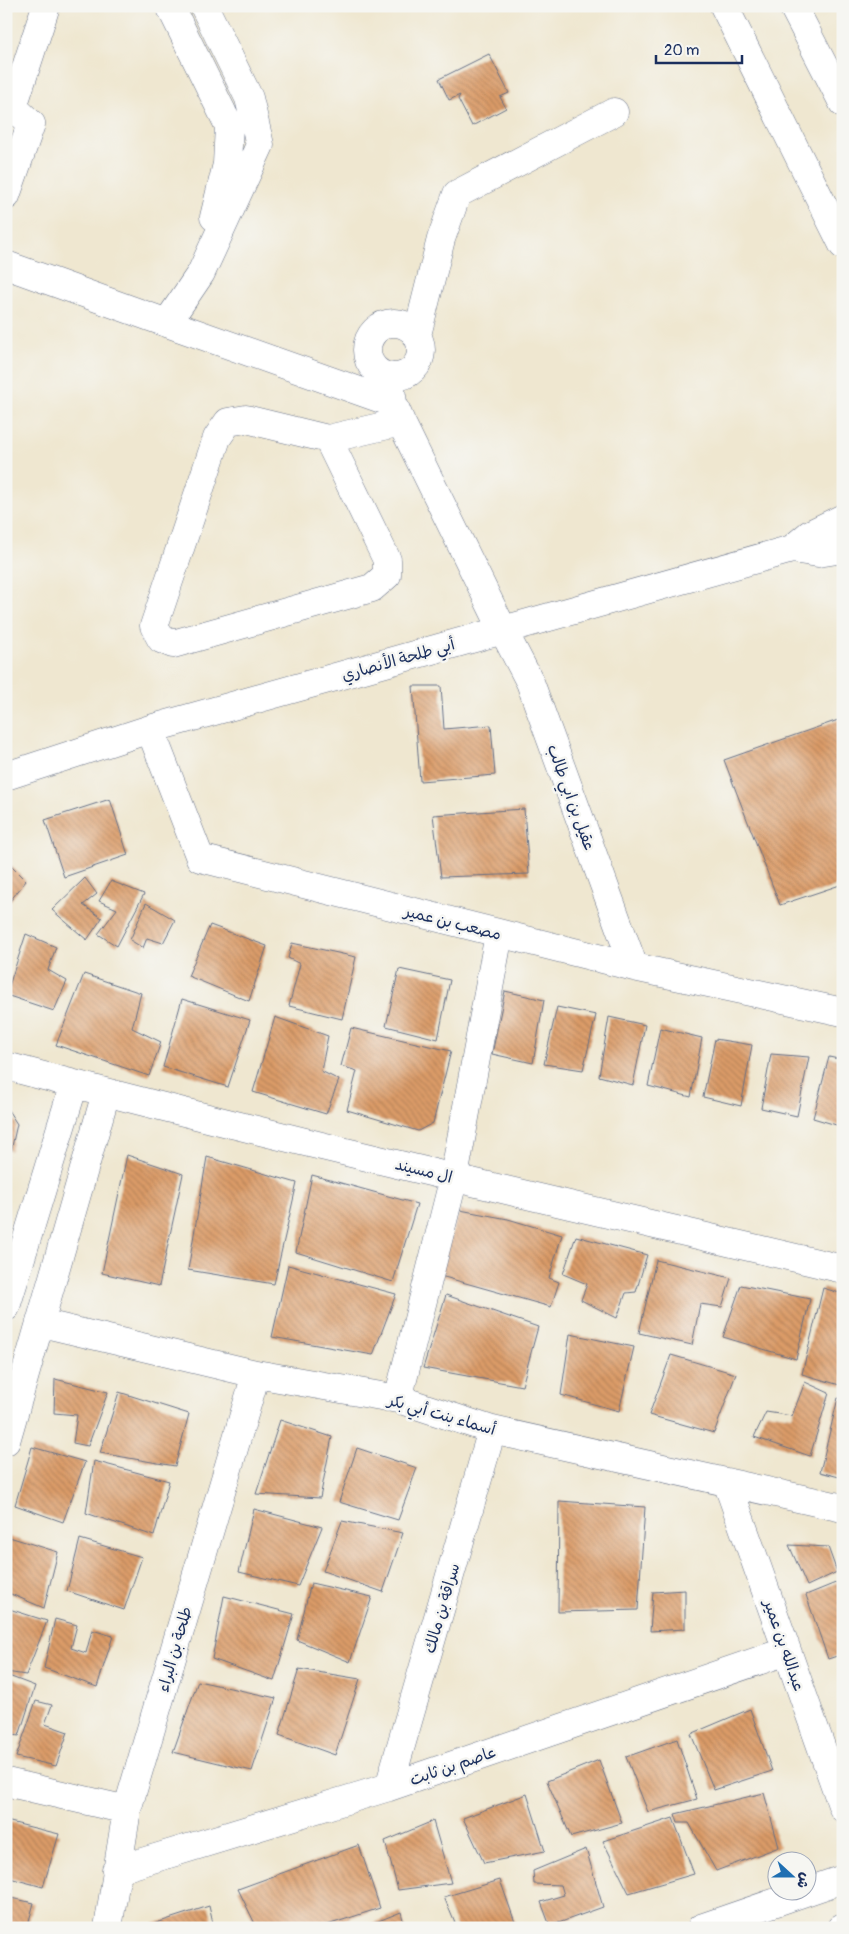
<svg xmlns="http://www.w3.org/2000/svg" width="849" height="1934" font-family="Pangolin,'Playpen Sans Arabic',sans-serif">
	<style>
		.building { fill: url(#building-back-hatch) }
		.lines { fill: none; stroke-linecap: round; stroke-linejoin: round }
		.minor-casing { stroke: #656f86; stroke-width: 29 }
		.major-casing { stroke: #656f86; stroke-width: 29 }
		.minor { stroke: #fff; stroke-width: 28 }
		.major { stroke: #fff; stroke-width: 28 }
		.labels { text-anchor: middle; stroke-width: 5; stroke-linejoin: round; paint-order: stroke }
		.street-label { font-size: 16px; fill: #1b2f5e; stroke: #f6f6f2 }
	</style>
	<defs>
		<pattern id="building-back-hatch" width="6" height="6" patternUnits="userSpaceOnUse" patternTransform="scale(1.25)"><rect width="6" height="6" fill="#db9b67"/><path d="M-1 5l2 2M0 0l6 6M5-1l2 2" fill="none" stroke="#b17f58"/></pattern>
	</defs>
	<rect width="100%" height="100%" fill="#f6f6f2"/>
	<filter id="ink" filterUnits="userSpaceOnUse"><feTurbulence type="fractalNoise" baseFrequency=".02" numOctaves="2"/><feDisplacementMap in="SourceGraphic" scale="10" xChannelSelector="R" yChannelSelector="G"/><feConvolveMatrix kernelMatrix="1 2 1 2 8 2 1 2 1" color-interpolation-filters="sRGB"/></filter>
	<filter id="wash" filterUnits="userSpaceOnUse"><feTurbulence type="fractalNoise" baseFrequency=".0096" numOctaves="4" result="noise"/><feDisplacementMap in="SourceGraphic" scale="20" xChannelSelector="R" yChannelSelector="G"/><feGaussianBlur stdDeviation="1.12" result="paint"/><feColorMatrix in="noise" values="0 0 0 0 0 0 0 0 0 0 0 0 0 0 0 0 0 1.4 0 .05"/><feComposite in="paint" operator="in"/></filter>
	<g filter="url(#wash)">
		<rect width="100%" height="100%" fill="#efe7d0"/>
		<g id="blocks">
			<path class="building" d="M489,54L509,93L500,97L506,108L472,126L458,99L460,95L449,100L439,79Z
				M413,686H441L444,729L491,725L495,775L420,781Z
				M841,719L843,725V884L780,905L724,760Z
				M110,799L128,855L64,877L45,820Z
				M524,809L529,874L441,877L433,815Z
				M6,861L26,881L6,906Z
				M85,878L97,894L83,905L102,918L87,940L52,910Z
				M111,881L144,894L117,946L98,934L117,909L99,901Z
				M146,903L175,920L163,943L147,938L143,948L130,940Z
				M210,925L267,946L249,1001L188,976Z
				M26,934L56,947L48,970L67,981L54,1011L6,995Z
				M292,943L356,957L342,1019L289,1006L300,964L288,958Z
				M399,969L450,980L438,1039L386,1026Z
				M84,974L141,993L132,1028L161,1042L149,1076L56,1045Z
				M505,991L544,1000L533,1063L492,1054Z
				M182,999L250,1020L228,1087L163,1067Z
				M557,1007L596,1015L583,1070L544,1064Z
				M275,1017L328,1036L321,1071L339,1080L326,1114L253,1092Z
				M609,1017L645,1025L633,1085L599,1076Z
				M351,1028L451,1051L433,1123L418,1131L347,1110L357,1071L341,1066Z
				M660,1028L702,1038L691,1097L648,1086Z
				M715,1039L752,1045L741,1106L703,1097Z
				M771,1054L809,1057L797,1116L761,1108Z
				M829,1057L843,1060V1127L813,1118Z
				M6,1107L17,1124L11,1151L6,1149Z
				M127,1155L183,1174L159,1286L102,1273Z
				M207,1157L297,1183L274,1284L188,1270Z
				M312,1175L417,1204L393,1282L296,1252Z
				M460,1210L508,1219L562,1235L549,1278L559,1282L551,1307L437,1275Z
				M576,1236L647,1255L636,1292L626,1293L617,1318L581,1300L587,1284L563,1274Z
				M656,1260L731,1278L722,1307L700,1304L692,1345L639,1333Z
				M288,1265L396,1294L373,1355L272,1337Z
				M741,1285L810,1299L796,1359L723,1337Z
				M823,1288L843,1294V1386L802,1374Z
				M446,1295L538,1327L522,1386L423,1368Z
				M570,1334L634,1347L619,1411L561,1395Z
				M671,1355L736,1374L714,1433L649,1415Z
				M55,1379L108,1392L88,1446L73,1443L77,1415L54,1413Z
				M805,1382L829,1393L810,1456L754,1437L766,1412L792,1416Z
				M119,1392L189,1414L175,1466L100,1453Z
				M838,1398L843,1399V1478L820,1472Z
				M280,1420L332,1437L320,1498L256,1494Z
				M32,1447L85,1462L63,1522L15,1505Z
				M357,1448L417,1468L398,1520L339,1502Z
				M94,1461L169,1481L154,1536L86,1513Z
				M559,1501L645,1507L638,1610L558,1612Z
				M254,1509L322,1527L298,1586L239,1572Z
				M342,1521L403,1533L383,1592L323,1571Z
				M6,1536L58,1552L44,1608L6,1592Z
				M80,1539L142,1557L124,1610L67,1591Z
				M789,1545L828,1547L837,1572L807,1586Z
				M843,1580V1654L828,1659L806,1595Z
				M311,1583L372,1597L350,1662L297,1640Z
				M685,1590V1629L650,1631L653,1592Z
				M224,1596L294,1614L274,1681L212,1659Z
				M6,1608L47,1621L26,1675L6,1672Z
				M55,1619L77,1625L71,1648L86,1653L92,1630L113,1636L97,1687L44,1668Z
				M299,1669L360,1679L335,1755L279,1735Z
				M6,1675L35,1686L19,1736L6,1734V1686L9,1687L6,1685Z
				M198,1681L276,1698L252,1771L173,1752Z
				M36,1701L52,1705L45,1724L68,1732L56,1766L16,1757Z
				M750,1709L772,1771L714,1790L691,1734Z
				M677,1739L697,1799L648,1812L626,1757Z
				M599,1760L622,1823L571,1837L547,1781Z
				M764,1793L779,1847L716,1871L689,1823H678L675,1814Z
				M527,1794L545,1851L484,1863L463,1818Z
				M673,1818L694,1874L629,1893L603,1841Z
				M6,1821L59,1834L43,1887L6,1877Z
				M433,1821L451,1883L398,1890L385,1841Z
				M359,1845L380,1908L318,1928H257L238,1889Z
				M586,1849L603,1907L550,1926L541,1902L564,1895L561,1885L534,1884L533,1871Z
				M500,1880L517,1928H457L444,1897Z
				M6,1897L34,1903L27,1928H6Z
				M209,1906L214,1928H144V1927Z
				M401,1912L405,1928H361Z"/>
		</g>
	</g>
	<g filter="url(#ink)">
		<use href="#blocks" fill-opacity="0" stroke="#656f86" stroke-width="1"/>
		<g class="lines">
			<defs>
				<path id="minor" d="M170,6L229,126L227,164L214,217
					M6,196L31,124L13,107L46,6
					M6,265L167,323L201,273L260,145L249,98L204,6
					M167,323L393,403
					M367 350a27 27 0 1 1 54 0a27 27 0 1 1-54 0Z
					M417,335L441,239L457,194L614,112
					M389,376L393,403L401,422L503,630L530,682L634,967
					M328,439L246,419L228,422L217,438L154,626L161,639L173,644L372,588L387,575V560L328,439L401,422
					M792,549L810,534L843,518
					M150,729L200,858L634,967L843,1012
					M6,776L150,729L792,549L818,553L843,549
					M6,1066C283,1140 563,1203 843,1269
					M6,1307L74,1084
					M41,1323L256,1374L398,1399L492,1430L843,1508
					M398,1399L454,1177L499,934
					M6,1441L106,1093
					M727,1482L843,1808
					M6,1782L127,1810
					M389,1787L492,1430
					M116,1870L389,1787L787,1651
					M108,1928L127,1810L256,1374
					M701,1928L843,1879
					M841,1928L843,1927"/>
				<path id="major" d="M724,6L843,245
					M793,6L843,103"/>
			</defs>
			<use href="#minor" class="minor-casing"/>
			<use href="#major" class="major-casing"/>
			<use href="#minor" class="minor"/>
			<use href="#major" class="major"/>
		</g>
	</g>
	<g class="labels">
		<g class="street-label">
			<text transform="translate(398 659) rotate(-16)" y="6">أبي طلحة الأنصاري</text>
			<text transform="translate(572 797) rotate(70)" y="6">عقيل بن ابي طالب</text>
			<text transform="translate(453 922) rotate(14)" y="6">مصعب بن عمير</text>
			<text transform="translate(424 1170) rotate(14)" y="6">ال مسيند</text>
			<text transform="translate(442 1414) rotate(16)" y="6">أسماء بنت أبي بكر</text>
			<text transform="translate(441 1608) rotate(-74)" y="6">سراقة بن مالك</text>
			<text transform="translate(785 1645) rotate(71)" y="6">عبدالله بن عمير</text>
			<text transform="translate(174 1649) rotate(-74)" y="6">طلحة بن البراء</text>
			<text transform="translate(453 1765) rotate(-19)" y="6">عاصم بن ثابت</text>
		</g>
	</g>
	<rect width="849" height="1934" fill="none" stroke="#f6f6f2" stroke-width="25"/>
	<g transform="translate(792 1876) rotate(111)"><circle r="24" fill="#f6f6f2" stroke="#9ea6b7"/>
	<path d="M0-4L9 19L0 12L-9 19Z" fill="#1f6fb2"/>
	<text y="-8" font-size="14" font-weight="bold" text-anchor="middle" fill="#1b2f5e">ش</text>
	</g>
	<path d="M656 55v8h86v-8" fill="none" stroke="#1b2f5e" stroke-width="2.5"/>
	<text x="664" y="55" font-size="15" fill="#1b2f5e" stroke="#f6f6f2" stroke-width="4" paint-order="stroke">20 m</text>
</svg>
